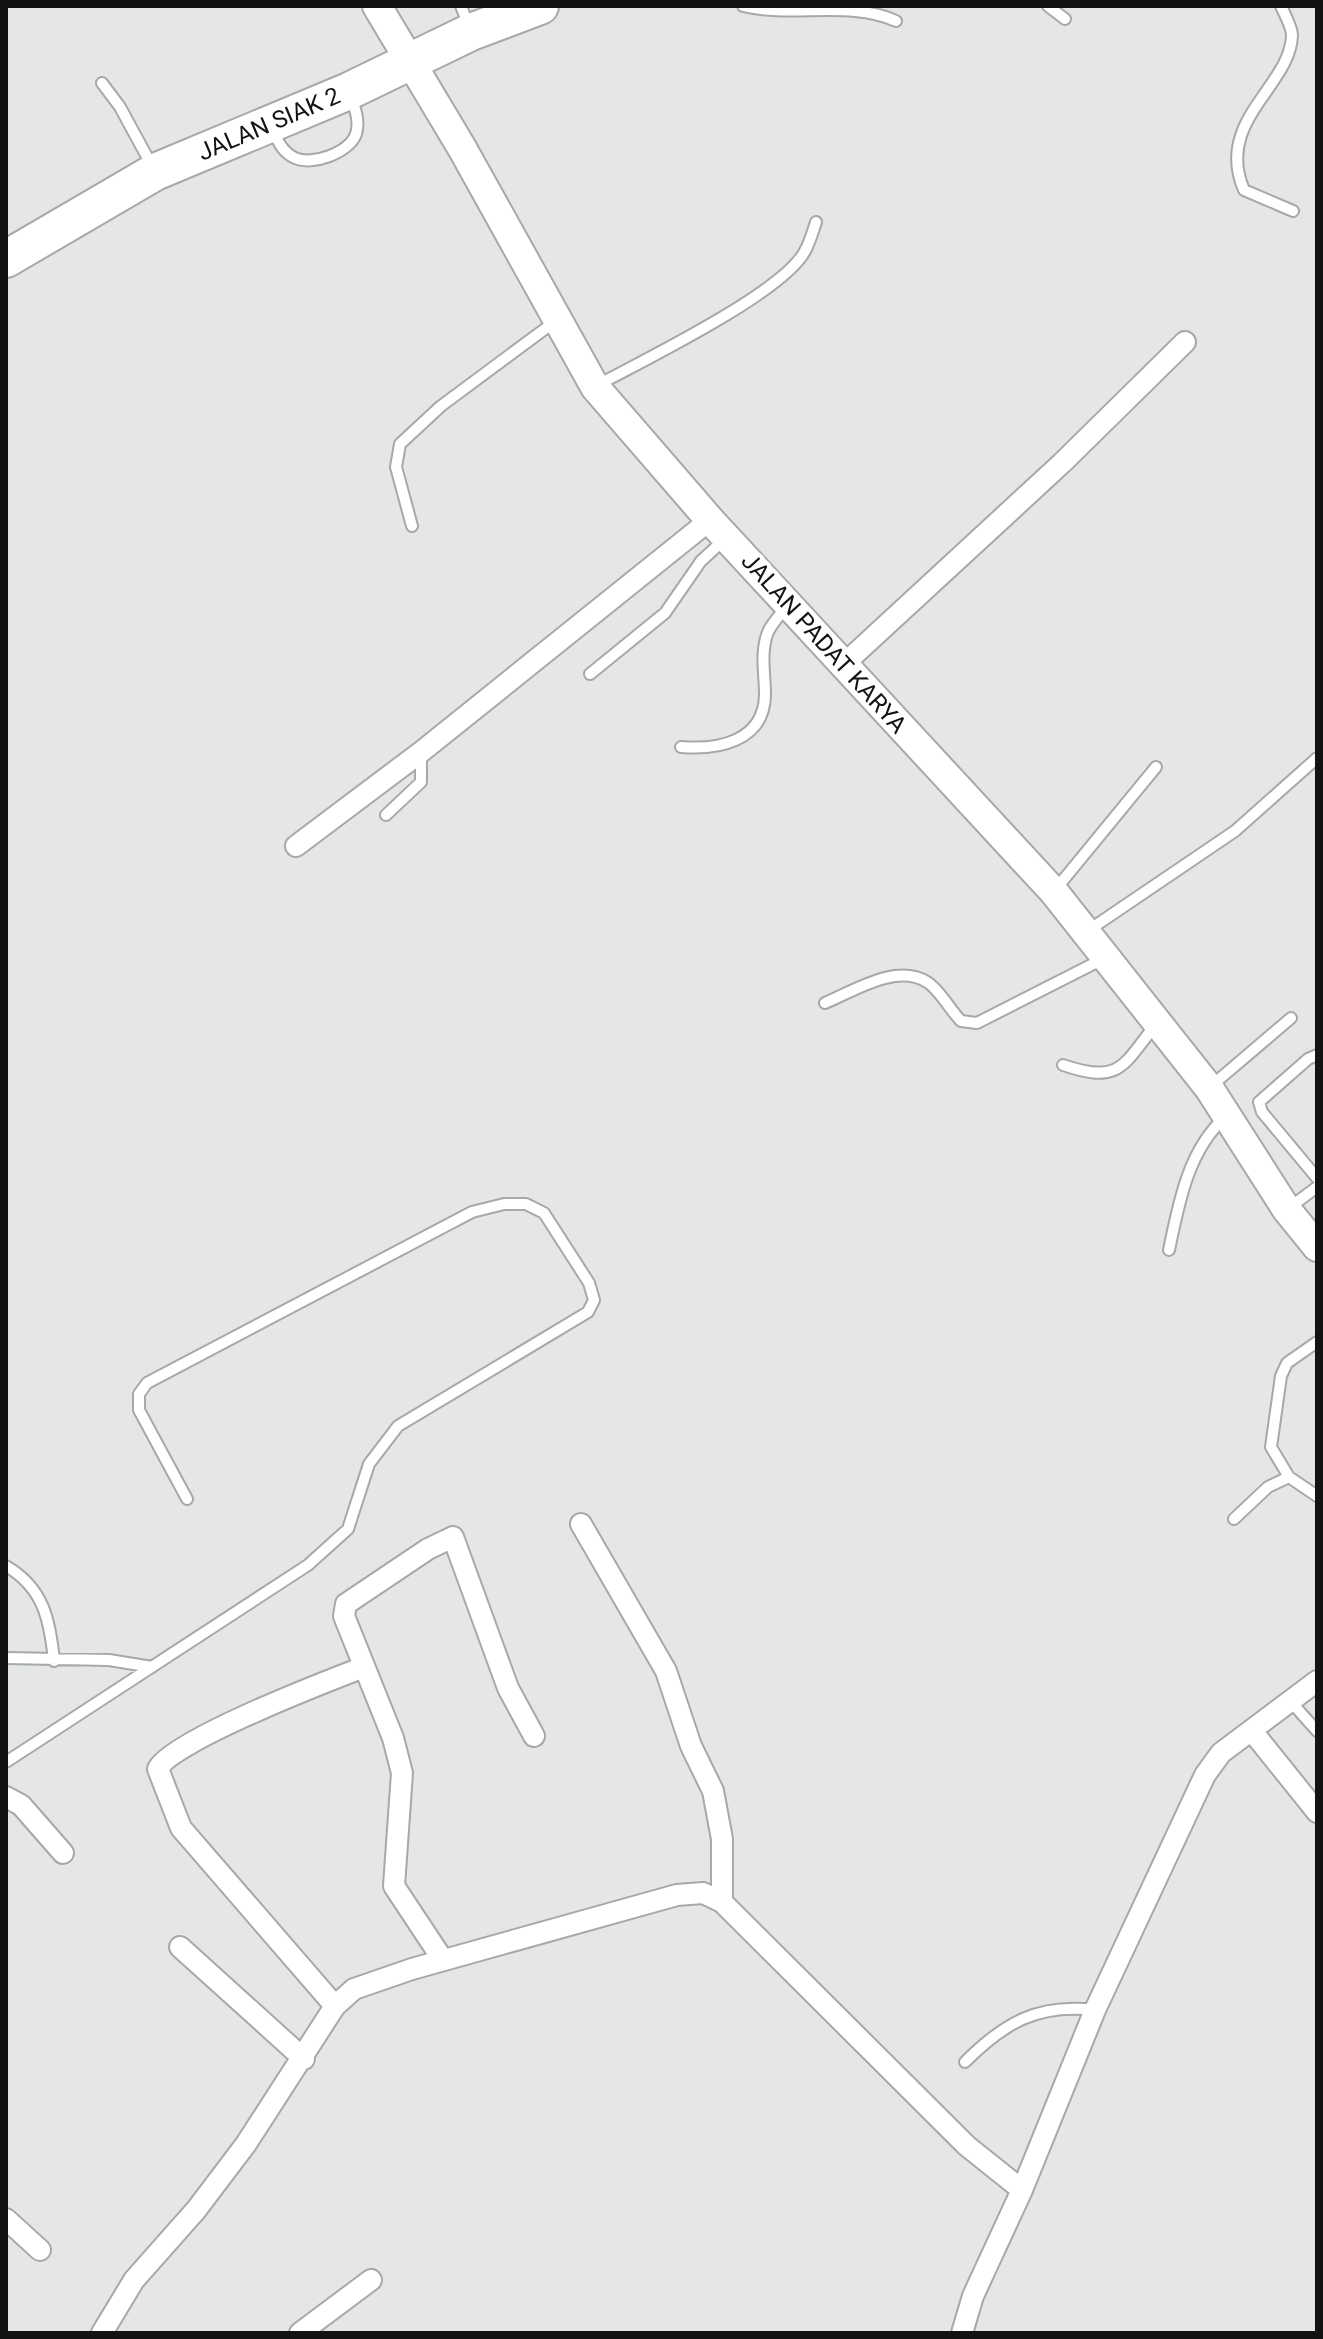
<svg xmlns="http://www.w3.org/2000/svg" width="1323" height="2339" font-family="Roboto,sans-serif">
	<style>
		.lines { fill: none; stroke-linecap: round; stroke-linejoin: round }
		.lane-casing { stroke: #a6a9a5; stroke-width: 14 }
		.street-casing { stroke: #a6a9a5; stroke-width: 24 }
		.secondary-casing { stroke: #a6a9a5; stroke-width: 32 }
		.highway-casing { stroke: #a6a9a5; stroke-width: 40 }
		.lane { stroke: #fff; stroke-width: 10 }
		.street { stroke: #fff; stroke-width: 20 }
		.secondary { stroke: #fff; stroke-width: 28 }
		.highway { stroke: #fff; stroke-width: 36 }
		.labels { text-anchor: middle; stroke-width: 8; stroke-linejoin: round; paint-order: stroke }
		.street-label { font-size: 24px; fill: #121312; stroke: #fff }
	</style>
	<rect width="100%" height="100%" fill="#e4e7e4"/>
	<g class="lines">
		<defs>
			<path id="lane" d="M461,6L469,26
				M743,6C793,18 850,0 896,21
				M1048,6L1065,19
				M1281,6C1284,13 1292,27 1292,35C1291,86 1214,121 1244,190L1293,211
				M102,83L120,107L152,166
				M272,129C278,141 282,152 295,158C312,166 349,153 356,134C360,122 355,108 351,97
				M596,386C642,361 783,293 805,251C810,242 813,231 816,222
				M412,526L396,467L400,444L441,406L557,320
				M590,674L665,613L701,561L726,538
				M681,747C717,750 764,742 765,695C765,674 760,652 768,632C772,623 781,614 787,606
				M386,815L421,782V752
				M1055,890L1156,767
				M1086,932L1235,831L1317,758
				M825,1003C854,991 896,963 927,982C940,990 950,1010 961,1021L977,1023L1105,958
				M1317,1055L1308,1059L1259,1102L1262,1112L1317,1178
				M1063,1065C1121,1085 1123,1065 1157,1023
				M1210,1087L1291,1018
				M1289,1208L1317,1187
				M1169,1250C1179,1202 1188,1151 1225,1117
				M1317,1342L1287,1363L1281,1376L1271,1447L1289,1477L1317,1496
				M1234,1519L1268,1487L1289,1477
				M6,1566C44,1588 50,1621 54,1661
				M6,1658L109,1660L152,1667
				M1292,1703L1317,1731
				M6,1762L308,1565L348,1529L369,1464L398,1426L588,1312L594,1300L589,1283L544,1213L526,1204H504L472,1212L147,1383L139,1394V1410L187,1499
				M965,2062C1004,2023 1038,2003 1095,2010"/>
			<path id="street" d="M843,665L1062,463L1185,342
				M296,846L421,752L710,520
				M581,1524L666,1671L691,1746L713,1791L722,1839V1902
				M1252,1731L1317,1812
				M6,1797L21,1805L63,1853
				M180,1947L304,2059
				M443,1960L394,1886L402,1773L393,1738L344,1616L346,1604L428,1549L453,1537L508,1688L534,1736
				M335,2006L181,1828L158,1769C169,1742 330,1680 364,1667
				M6,2219L40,2250
				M102,2333L134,2280L196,2210L246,2144L335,2006L354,1989L412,1969L677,1895L703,1893L722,1902L967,2146L1022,2190
				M300,2333L371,2280
				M962,2333L973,2296L1022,2190L1095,2010L1205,1775L1221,1753L1317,1681"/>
			<path id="secondary" d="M377,6L462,148L595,387L710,520L1054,892L1209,1088L1287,1210L1317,1247"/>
			<path id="highway" d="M6,259L155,172L349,91L471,32L540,6"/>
		</defs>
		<use href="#lane" class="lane-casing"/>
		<use href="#street" class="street-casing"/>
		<use href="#secondary" class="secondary-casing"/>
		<use href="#highway" class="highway-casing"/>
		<use href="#lane" class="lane"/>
		<use href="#street" class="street"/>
		<use href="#secondary" class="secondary"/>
		<use href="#highway" class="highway"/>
	</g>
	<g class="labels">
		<g class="street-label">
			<text transform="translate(269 124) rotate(-23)" y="8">JALAN SIAK 2</text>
			<text transform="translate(824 643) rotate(48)" y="8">JALAN PADAT KARYA</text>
		</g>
	</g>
	<rect width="1323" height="2339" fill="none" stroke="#121312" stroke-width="16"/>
</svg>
